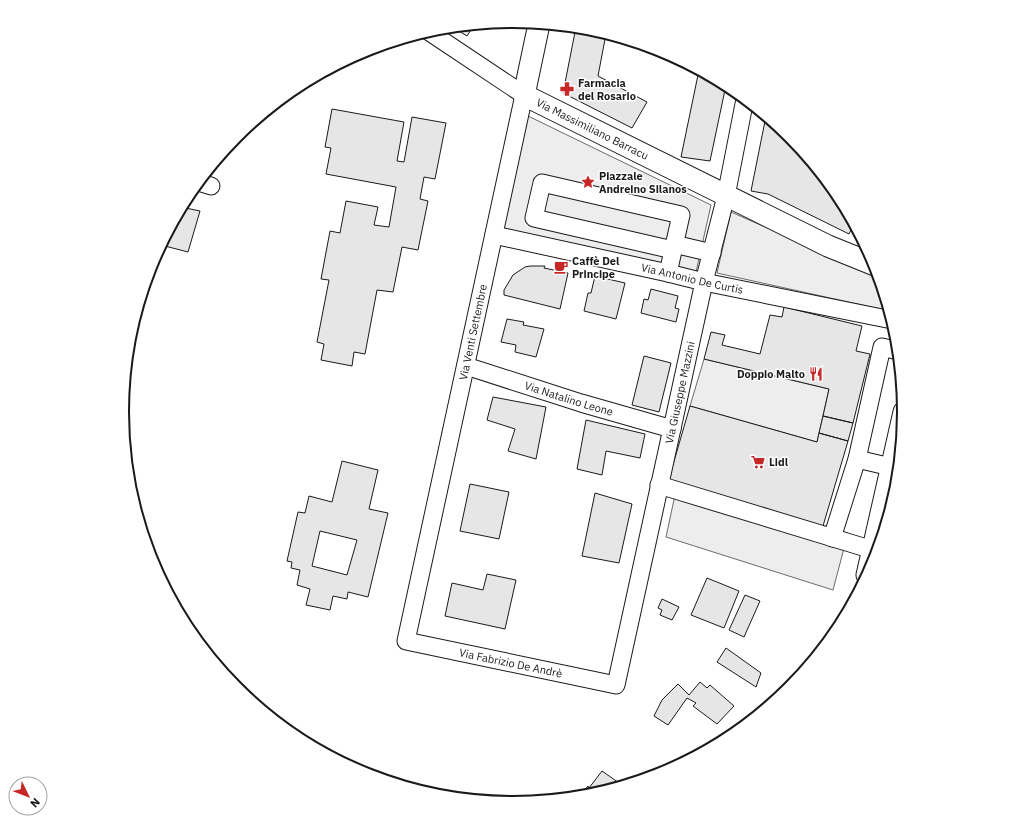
<svg xmlns="http://www.w3.org/2000/svg" width="1026" height="824" font-family="'IBM Plex Sans',sans-serif">
	<style>
		.parking { fill: #ededed; stroke: #6a6a6a }
		.building { fill: #e6e6e6; stroke: #1a1a1a; fill-rule: evenodd }
		.lines { fill: none; stroke-linecap: round; stroke-linejoin: round }
		.minor-casing { stroke: #1a1a1a; stroke-width: 19 }
		.major-casing { stroke: #1a1a1a; stroke-width: 23 }
		.minor { stroke: #fff; stroke-width: 17 }
		.major { stroke: #fff; stroke-width: 21 }
		.labels { text-anchor: middle; stroke-width: 3; stroke-linejoin: round; paint-order: stroke }
		.poi-label { font-size: 11px; font-weight: bold; fill: #1a1a1a; stroke: #fff; text-anchor: start }
		.street-label { font-size: 11px; fill: #1a1a1a; stroke: #fff }
		.rim { fill: none; stroke: #1a1a1a; stroke-width: 2 }
	</style>
	<rect width="100%" height="100%" fill="#fff"/>
	<path class="parking" d="M526,115L711,205L694,281L499,236Z
		M731,212L879,277L889,311L717,273Z
		M704,359L829,389L817,442L690,406Z
		M678,481L848,533L833,590L666,537Z"/>
	<path class="building" d="M474,25L467,36L452,27Z
		M576,27L590,29L606,34L598,76L647,102L632,128L563,93Z
		M699,70L726,85L710,161L681,157Z
		M332,109L404,122L397,161L404,162L412,117L446,123L435,179L424,177L420,199L428,201L418,250L402,247L393,292L377,290L365,354L354,352L352,366L321,360L324,344L317,342L329,280L321,279L330,231L340,233L346,201L378,207L374,225L389,227L396,187L326,174L331,148L325,147Z
		M766,116L790,136L838,195L854,224L849,234L768,194L751,191Z
		M181,207L200,211L188,252L161,245Z
		M530,266H545L544,268L568,273L560,309L504,295V290L513,275L525,267Z
		M595,276L625,283L616,319L584,311L588,293H591Z
		M651,289L678,296L675,308L679,309L676,322L641,313L644,299L648,300Z
		M784,307L862,326L856,351L870,354L853,423L823,416L829,389L704,359L711,332L725,335L722,345L760,354L770,315L782,317Z
		M507,319L524,322L523,325L544,329L536,357L515,352L516,345L501,342Z
		M644,356L671,363L659,412L632,405Z
		M493,397L546,407L536,459L508,451L515,429L487,420Z
		M690,406L817,442L819,433L848,441L823,526L668,482Z
		M823,416L853,423L848,441L819,433Z
		M586,420L645,434L640,458L606,451L602,475L577,469Z
		M342,461L378,470L369,509L388,513L368,597L348,592L347,599L333,596L330,610L306,605L310,589L297,585L300,570L291,568L292,562L287,561L298,512L305,513L309,496L332,502ZM320,531L357,540L347,575L312,566Z
		M470,484L509,492L499,539L460,531Z
		M595,493L632,504L619,563L582,556Z
		M487,574L516,580L505,629L445,616L452,583L483,590Z
		M707,578L739,591L724,628L691,615Z
		M745,595L760,601L744,637L729,630Z
		M662,599L679,607L672,620L660,615L662,610L658,608Z
		M726,648L761,673L756,687L717,662Z
		M700,682L707,688L710,685L734,706L717,724L693,706L696,703L687,698L668,725L654,716L662,700L678,684L689,695Z
		M602,771L622,785L589,796H580L588,786L589,788Z"/>
	<g class="lines">
		<defs>
			<g id="minor">
				<path id="s1" d="M428,31L524,95L406,641L616,685L704,282L726,196L745,99"/>
				<path d="M198,182L211,186"/>
				<path id="s2" d="M494,235L668,273L704,282L892,320"/>
				<path d="M674,244L712,253"/>
				<path d="M668,273L681,215L542,183L534,218L673,250"/>
				<path id="s3" d="M466,366L581,403L672,429"/>
				<path d="M857,459L891,467"/>
				<path d="M659,485L873,550"/>
				<path d="M832,538L857,459L882,347L898,351"/>
			</g>
			<g id="major">
				<path id="s4" d="M539,24L524,95L828,246L875,265"/>
				<path d="M867,575L904,412"/>
			</g>
		</defs>
		<use href="#minor" class="minor-casing"/>
		<use href="#major" class="major-casing"/>
		<use href="#minor" class="minor"/>
		<use href="#major" class="major"/>
	</g>
	<defs>
		<symbol id="pharmacy-bare" viewBox="-9 -9 18 18"><path d="M-2-6h4v4h4v4h-4v4h-4v-4h-4v-4h4Z" fill="#c62828" stroke="#fff" stroke-width="2.5" paint-order="stroke"/></symbol>
		<symbol id="sight-bare" viewBox="-9 -9 18 18"><path d="M0-6L1.8-2.2L6-1.7L2.9 1.2L3.7 5.4L0 3.3L-3.7 5.4L-2.9 1.2L-6-1.7L-1.8-2.2Z" fill="#c62828" stroke="#fff" stroke-width="2.5" paint-order="stroke"/></symbol>
		<symbol id="cafe-bare" viewBox="-9 -9 18 18"><path d="M-5.5-4.5H6V0H3Q3 3.5 0 3.5H-2.5Q-5.5 3.5-5.5 0ZM3-3.2v2h1.7v-2ZM-6 4.5H4V6H-6Z" fill="#c62828" stroke="#fff" stroke-width="2.5" paint-order="stroke"/></symbol>
		<symbol id="restaurant-bare" viewBox="-9 -9 18 18"><path d="M-5-6h1v4h1v-4h1v4h1v-4h1v5L-1.5 .5V6h-2V.5L-5-1ZM5-6V6H3V1.5H1.5Q1.5-4 5-6Z" fill="#c62828" stroke="#fff" stroke-width="2.5" paint-order="stroke"/></symbol>
		<symbol id="supermarket-bare" viewBox="-9 -9 18 18"><path d="M-6-5.5h2.5l.6 2H6L4.5 2H-2.5L-4.4-4H-6ZM-1.5 3.2a1.3 1.3 0 1 0 .1 0ZM3 3.2a1.3 1.3 0 1 0 .1 0Z" fill="#c62828" stroke="#fff" stroke-width="2.5" paint-order="stroke"/></symbol>
	</defs>
	<g fill-rule="evenodd">
		<use href="#pharmacy-bare" x="557" y="79" width="20" height="20"/>
		<use href="#sight-bare" x="578" y="172" width="20" height="20"/>
		<use href="#cafe-bare" x="551" y="257" width="20" height="20"/>
		<use href="#restaurant-bare" x="806" y="364" width="20" height="20"/>
		<use href="#supermarket-bare" x="748" y="452" width="20" height="20"/>
	</g>
	<g class="labels">
		<g class="poi-label">
			<text x="578" y="87">Farmacia<tspan x="578" dy="13">del Rosario</tspan></text>
			<text x="599" y="180">Piazzale<tspan x="599" dy="13">Andreino Silanos</tspan></text>
			<text x="572" y="265">Caffè Del<tspan x="572" dy="13">Principe</tspan></text>
			<text x="805" y="378" text-anchor="end">Doppio Malto</text>
			<text x="769" y="466">Lidl</text>
		</g>
		<g class="street-label">
			<text dy="4" stroke="none"><textPath href="#s4" startOffset="149">Via Massimiliano Barracu</textPath></text>
			<text dy="4" stroke="none"><textPath href="#s2" startOffset="203">Via Antonio De Curtis</textPath></text>
			<text transform="translate(473 332) rotate(-78)" y="4">Via Venti Settembre</text>
			<text dy="4" stroke="none"><textPath href="#s1" startOffset="1188">Via Giuseppe Mazzini</textPath></text>
			<text dy="4" stroke="none"><textPath href="#s3" startOffset="108">Via Natalino Leone</textPath></text>
			<text dy="4" stroke="none"><textPath href="#s1" startOffset="781">Via Fabrizio De Andrè</textPath></text>
		</g>
	</g>
	<path d="M0 0H1026V824H0ZM129 412a384 384 0 1 1 768 0a384 384 0 1 1-768 0Z" fill="#fff" fill-rule="evenodd"/>
	<path class="rim" d="M129 412a384 384 0 1 1 768 0a384 384 0 1 1-768 0Z"/>
	<g transform="translate(28 796) rotate(133)"><circle r="19" fill="#ffffff" stroke="#a3a3a3"/>
	<path d="M0-3L7 15L0 10L-7 15Z" fill="#c62828"/>
	<text y="-6" font-size="11" font-weight="bold" text-anchor="middle" fill="#1a1a1a">N</text>
	</g>
</svg>
